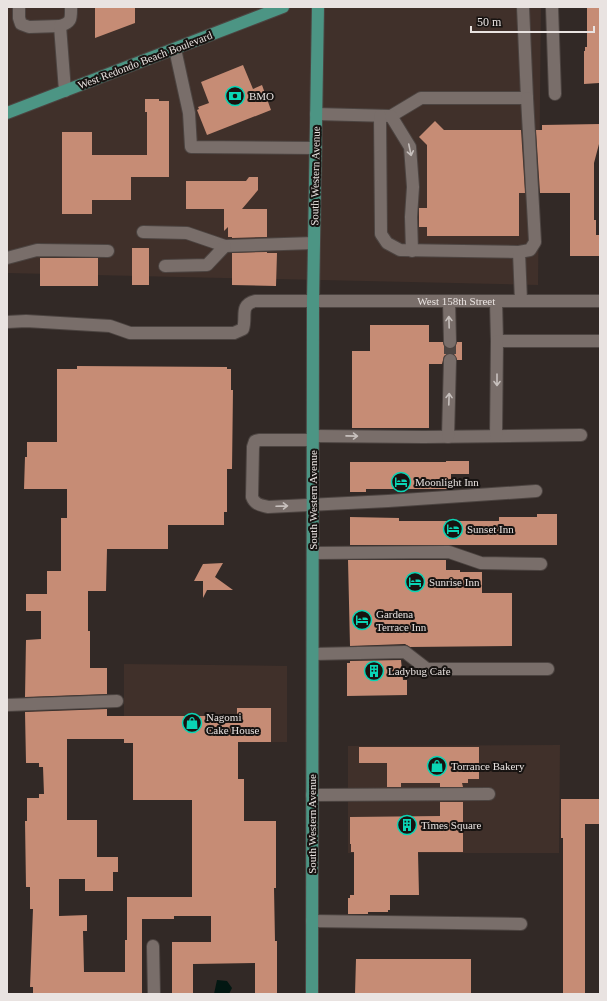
<svg xmlns="http://www.w3.org/2000/svg" width="607" height="1001" font-family="'Times New Roman',serif">
	<style>
		.built { fill: #40302a }
		.water { fill: #021712 }
		.building { fill: #c68c75; fill-rule: evenodd }
		.lines { fill: none; stroke-linecap: round; stroke-linejoin: round }
		.minor-tunnel { stroke: #4d4542; stroke-width: 12; stroke-dasharray: 12 6; stroke-linecap: butt }
		.minor-casing { stroke: #4c4441; stroke-width: 14 }
		.major-casing { stroke: #4c4441; stroke-width: 14 }
		.minor { stroke: #796e6a; stroke-width: 12 }
		.major { stroke: #4c9584; stroke-width: 12 }
		.oneway { stroke: #c7c0bd }
		.labels { text-anchor: middle; stroke-width: 4; stroke-linejoin: round; paint-order: stroke }
		.street-label { font-size: 11px; fill: #e9e3e1; stroke: #171311 }
		.poi-label { font-size: 11px; fill: #e9e3e1; stroke: #171311; text-anchor: start }
	</style>
	<rect width="100%" height="100%" fill="#322926"/>
	<path class="built" d="M7,7H541L538,285L7,273Z
		M124,664L287,666V742L124,743Z
		M560,745L559,853H348V746Z"/>
	<path class="water" d="M217,980L227,981L232,988L229,994H214Z"/>
	<path class="building" d="M95,7H135V23L95,38Z
		M587,7H600L599,83L584,84V51H585V47H587Z
		M243,65L253,89L262,85L271,110L207,135L197,110L199,109L198,107L209,103L201,82Z
		M145,99H159V101H169V177H131V200H92V214H62V132H92V155H147V112H145Z
		M435,121L444,130H521L525,193H519V236H427V227H419V208H427V145L419,137Z
		M600,124V144H599L594,163V220H596V235H600V256H570V193H540L536,130H542V125Z
		M249,177H258V190L242,209H267V237L232,238V237H228V227L224,231V209H186V181H246Z
		M132,248H149V285H132Z
		M267,252V253H277L276,286L232,285V253Z
		M40,258H98V286H40Z
		M370,325H429V342H443L444,346L450,349L454,348L457,342H462V360H457L454,354L450,353L444,356L442,364H429V428H352V351H370Z
		M77,366L227,367V369H231V390H233L232,469H227V512H224V525H168V549H107L106,591H88V631H90V668H107V694L25,697L26,640L41,639V611H26V594H47V571H61V518H67V489H24L25,457H27V442H57V369H77Z
		M446,461H469V474H451V489H366V492H350V462H446Z
		M537,514H557V545H350V517L399,518V521H499V517H537Z
		M348,560H446V570H460V572H482V593H512V646L410,647L405,644L350,646Z
		M223,563L215,577L233,590H207L203,598V581H194L203,564Z
		M401,660L403,680H407V695L347,696V663H350V661Z
		M237,708H271V742H238V779H244V821H276V888H274L275,941H277V994H255V963L193,964V994H172V942H211V916H174V919H142V994H33V987H30L33,909H30V887H26L25,821H27V798H39V794H44L43,767H39V763H26L25,712L107,709V716H237ZM67,739H124V743H133V800H192V897H127V940H125V972H84L83,931H87V915L59,916V879H85V891H113V872H118V857H97V820H67Z
		M359,747H479V779H468V783H462L463,787H440V783H401V787H387V763H359Z
		M561,799H600V824H585V994H563V838H561Z
		M440,802H463V852H418L419,895H390V910H388V912H368V914H348V898H350V895H354V852H351V844H350V817L440,816Z
		M356,959H471V994H355Z"/>
	<g class="lines">
		<path class="minor-tunnel" d="M450,342V360"/>
		<defs>
			<g id="minor">
				<path d="M19,7V18L21,24L29,27L60,26"/>
				<path d="M552,7L555,94"/>
				<path d="M175,49L189,113L191,147L316,148"/>
				<path d="M65,91L60,26C72,22 71,19 71,7"/>
				<path d="M316,114L391,116L421,98H527L523,7"/>
				<path d="M380,116L381,234L387,243L400,250L519,252"/>
				<path d="M391,116L410,147L413,187L411,217L412,251"/>
				<path d="M143,232L187,233L225,246L314,243"/>
				<path d="M7,258L37,250L108,251"/>
				<path d="M165,266L207,265L225,246"/>
				<path d="M449,301L450,342"/>
				<path d="M496,301L497,341H600"/>
				<path d="M521,301L519,252L530,250L535,242L527,98"/>
				<path id="s1" d="M7,322L26,321L110,326L130,333H234L243,329C247,317 239,305 255,301H600"/>
				<path d="M313,436L424,437L581,435"/>
				<path d="M496,436L497,341"/>
				<path d="M448,437L450,360"/>
				<path d="M313,440H259L255,441L253,447L252,497C255,505 261,505 268,507L388,501L536,491"/>
				<path d="M313,553L449,552L481,563L541,564"/>
				<path d="M313,654L405,652L427,669H548"/>
				<path d="M7,705L117,701"/>
				<path d="M312,795L489,794"/>
				<path d="M312,921L521,924"/>
				<path d="M153,946L154,994"/>
			</g>
			<path id="major" d="M7,113L283,7
				M312,994L313,302L318,7"/>
		</defs>
		<use href="#minor" class="minor-casing"/>
		<use href="#major" class="major-casing"/>
		<use href="#minor" class="minor"/>
		<use href="#major" class="major"/>
	</g>
	<defs><path id="oneway-shaft" d="M-6 0H5M1.5-3L5.5 0L1.5 3" fill="none" stroke-width="1.6" stroke-linecap="round" stroke-linejoin="round"/></defs>
	<g class="oneway">
		<use href="#oneway-shaft" transform="translate(410 150) rotate(78)"/>
		<use href="#oneway-shaft" transform="translate(449 322) rotate(-92)"/>
		<use href="#oneway-shaft" transform="translate(497 380) rotate(90)"/>
		<use href="#oneway-shaft" transform="translate(449 399) rotate(-88)"/>
		<use href="#oneway-shaft" transform="translate(352 436) rotate(1)"/>
		<use href="#oneway-shaft" transform="translate(282 506) rotate(-2)"/>
	</g>
	<defs>
		<symbol id="bank-ring" viewBox="-11 -11 22 22"><circle r="9.5" fill="#171311" stroke="#0ad5b5" stroke-width="1.5"/><path d="M-6-4H6V4H-6ZM0-2.3a2.3 2.3 0 1 0 0 4.6a2.3 2.3 0 1 0 0-4.6Z" fill="#0ad5b5"/></symbol>
		<symbol id="hotel-ring" viewBox="-11 -11 22 22"><circle r="9.5" fill="#171311" stroke="#0ad5b5" stroke-width="1.5"/><path d="M-6-4.5h1.5V1H6V5H4.5V3h-9V5H-6ZM-4 0a1.8 1.8 0 1 1 3.6 0ZM.5 0V-2.5h3Q6-2.5 6 0Z" fill="#0ad5b5"/></symbol>
		<symbol id="building-ring" viewBox="-11 -11 22 22"><circle r="9.5" fill="#171311" stroke="#0ad5b5" stroke-width="1.5"/><path d="M-4-6H4V6H1V3H-1V6H-4ZM-2.5-4.3h1.7v1.8h-1.7ZM.8-4.3h1.7v1.8H.8ZM-2.5-1h1.7V.8h-1.7ZM.8-1h1.7V.8H.8Z" fill="#0ad5b5"/></symbol>
		<symbol id="shop-ring" viewBox="-11 -11 22 22"><circle r="9.5" fill="#171311" stroke="#0ad5b5" stroke-width="1.5"/><path d="M-5-2.5h2.3a2.7 3.5 0 0 1 5.4 0H5L5.5 6h-11ZM-1.5-2.5h3a1.5 2.3 0 0 0-3 0Z" fill="#0ad5b5"/></symbol>
	</defs>
	<g fill-rule="evenodd">
		<use href="#bank-ring" x="224" y="85" width="22" height="22"/>
		<use href="#hotel-ring" x="390" y="471" width="22" height="22"/>
		<use href="#hotel-ring" x="442" y="518" width="22" height="22"/>
		<use href="#hotel-ring" x="404" y="571" width="22" height="22"/>
		<use href="#hotel-ring" x="351" y="609" width="22" height="22"/>
		<use href="#building-ring" x="363" y="660" width="22" height="22"/>
		<use href="#shop-ring" x="181" y="712" width="22" height="22"/>
		<use href="#shop-ring" x="426" y="755" width="22" height="22"/>
		<use href="#building-ring" x="396" y="814" width="22" height="22"/>
	</g>
	<g class="labels">
		<g class="street-label">
			<text transform="translate(145 60) rotate(-21)" y="4">West Redondo Beach Boulevard</text>
			<text transform="translate(315 176) rotate(-89)" y="4">South Western Avenue</text>
			<text dy="4" stroke="none"><textPath href="#s1" startOffset="473">West 158th Street</textPath></text>
			<text transform="translate(313 500) rotate(-90)" y="4">South Western Avenue</text>
			<text transform="translate(312 824) rotate(-90)" y="4">South Western Avenue</text>
		</g>
		<g class="poi-label">
			<text x="249" y="100">BMO</text>
			<text x="415" y="486">Moonlight Inn</text>
			<text x="467" y="533">Sunset Inn</text>
			<text x="429" y="586">Sunrise Inn</text>
			<text x="376" y="618">Gardena<tspan x="376" dy="13">Terrace Inn</tspan></text>
			<text x="388" y="675">Ladybug Cafe</text>
			<text x="206" y="721">Nagomi<tspan x="206" dy="13">Cake House</tspan></text>
			<text x="451" y="770">Torrance Bakery</text>
			<text x="421" y="829">Times Square</text>
		</g>
	</g>
	<rect width="607" height="1001" fill="none" stroke="#e9e3e1" stroke-width="16"/>
	<path d="M471 26v6h123v-6" fill="none" stroke="#e9e3e1" stroke-width="2"/>
	<text x="477" y="26" font-size="12" fill="#e9e3e1" stroke="#171311" stroke-width="3" paint-order="stroke">50 m</text>
</svg>
